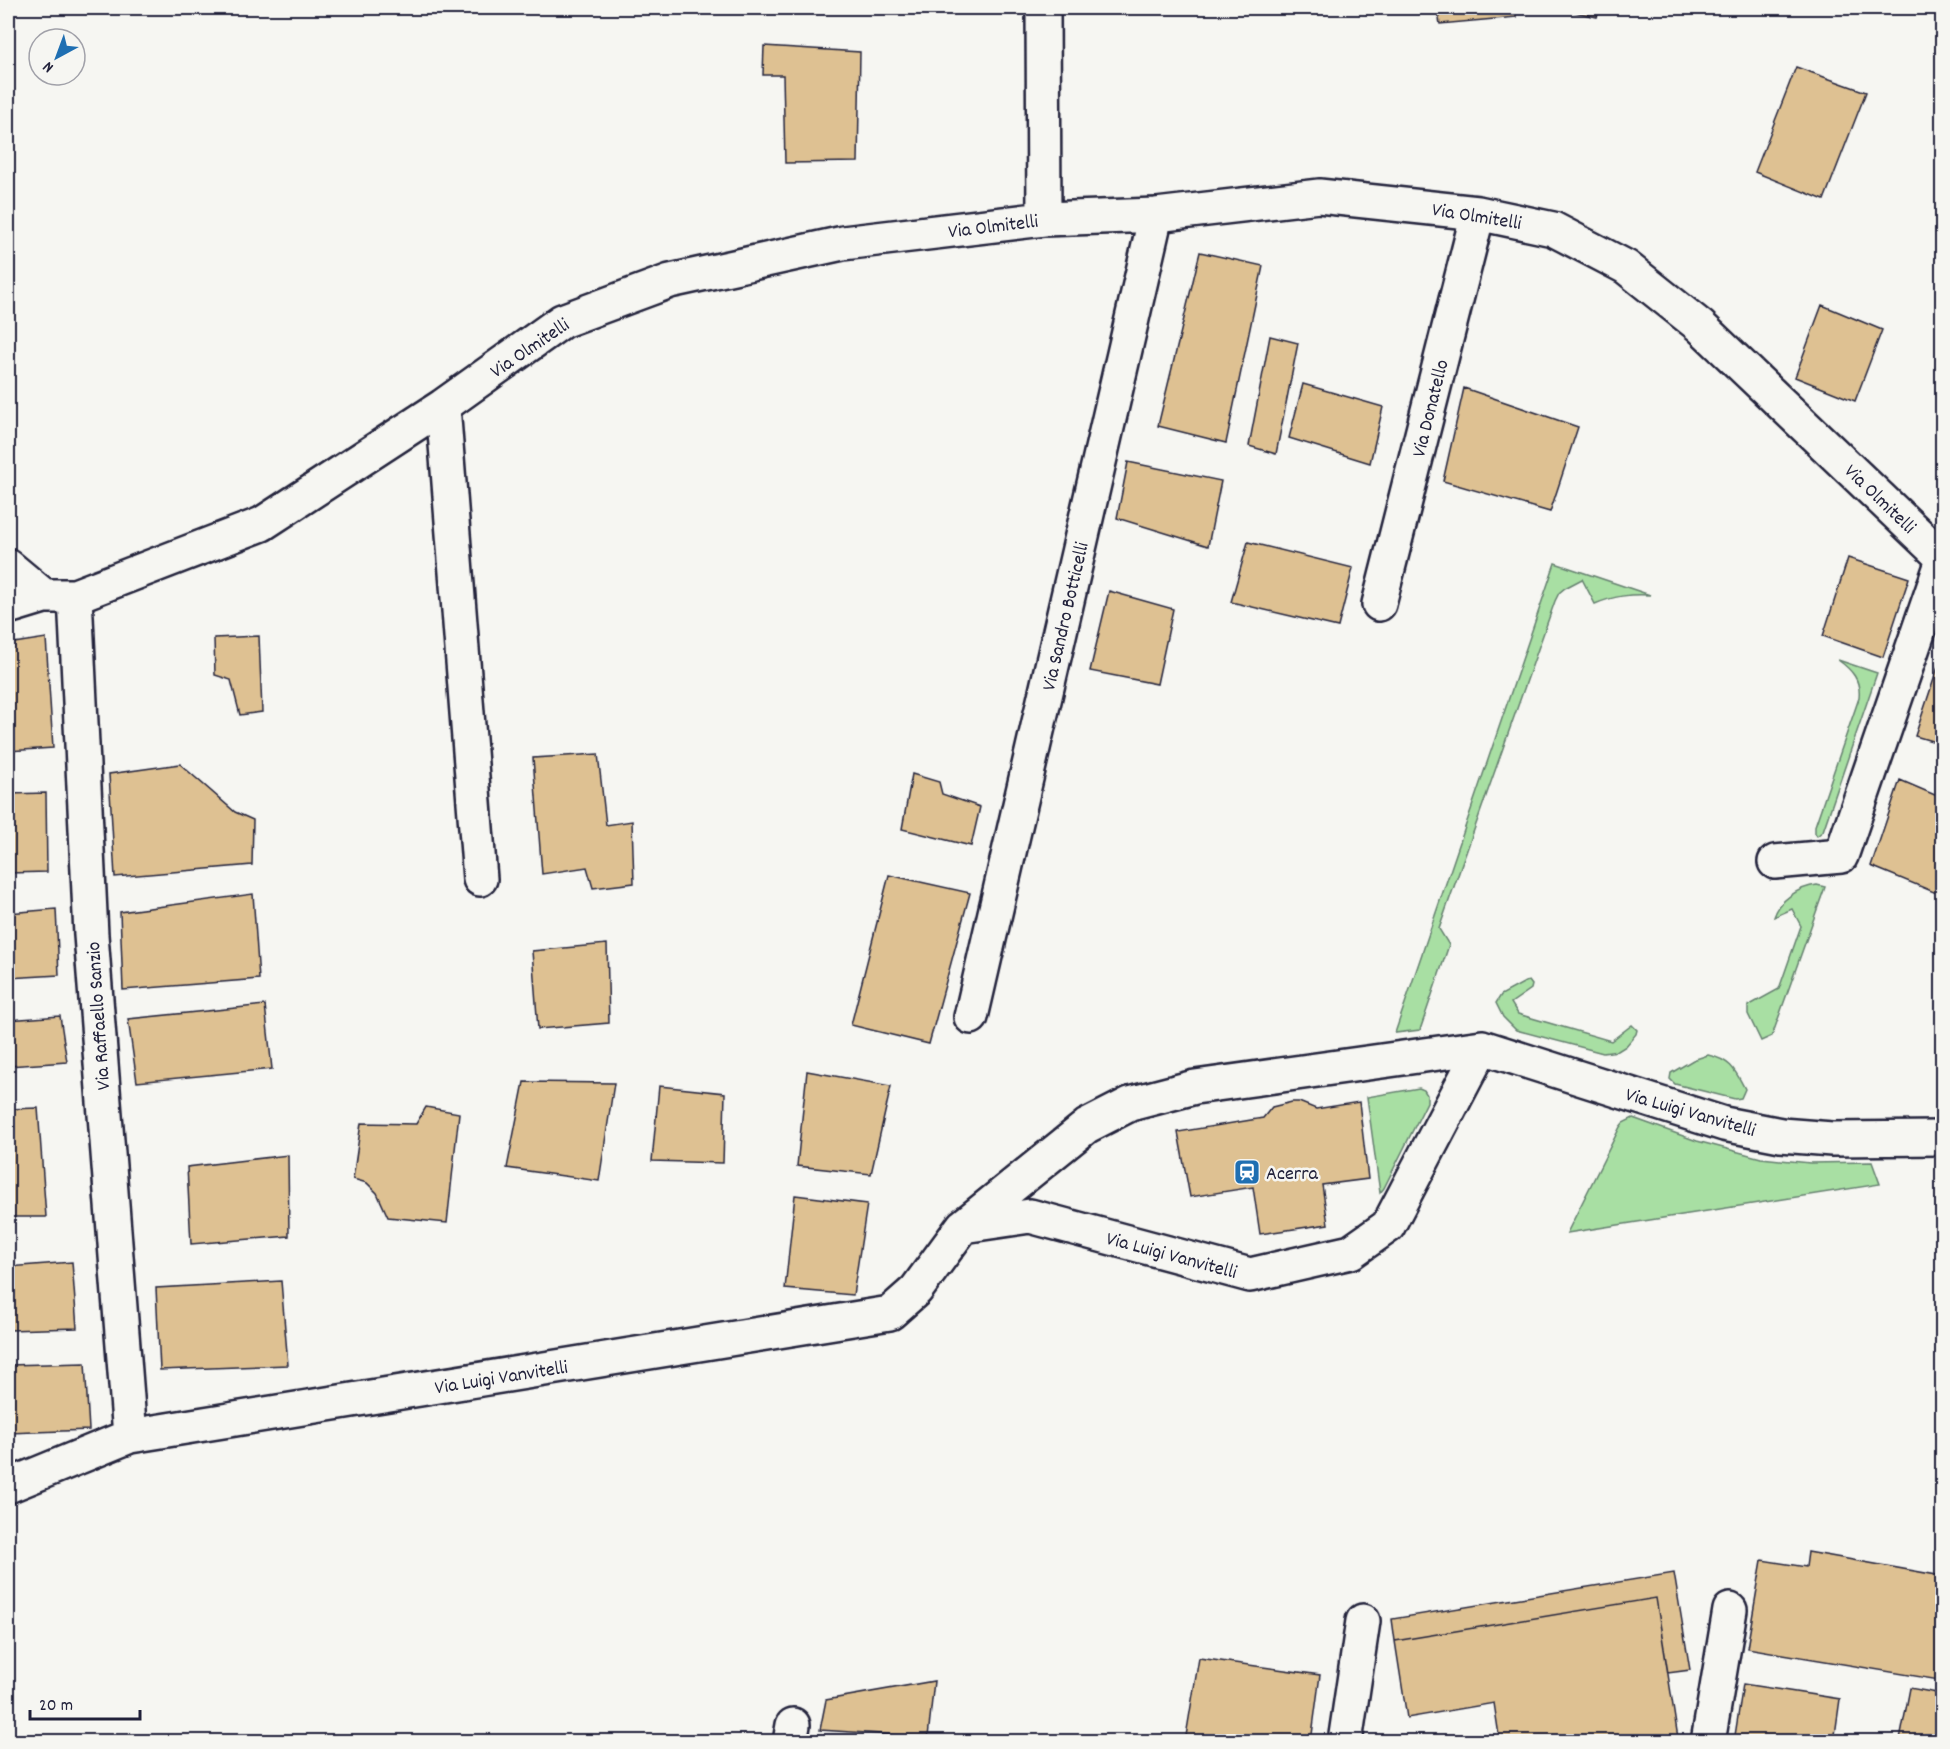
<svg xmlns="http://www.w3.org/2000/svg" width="1950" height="1749" font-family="Dekko,sans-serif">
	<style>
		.green { fill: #a8dfa3; stroke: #65806f; stroke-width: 1.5 }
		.building { fill: #dec192; stroke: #22223b; stroke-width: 1.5 }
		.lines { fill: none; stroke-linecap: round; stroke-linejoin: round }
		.minor-casing { stroke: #22223b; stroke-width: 38 }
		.minor { stroke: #f6f6f2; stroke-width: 33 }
		.labels { text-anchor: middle; stroke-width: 5; stroke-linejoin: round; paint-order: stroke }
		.street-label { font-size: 20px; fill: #22223b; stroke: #f6f6f2 }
		.poi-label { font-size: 20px; fill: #22223b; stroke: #f6f6f2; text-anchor: start }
	</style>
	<rect width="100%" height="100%" fill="#f6f6f2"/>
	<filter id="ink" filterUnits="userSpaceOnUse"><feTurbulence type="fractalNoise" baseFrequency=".0167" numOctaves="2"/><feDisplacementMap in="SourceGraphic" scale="12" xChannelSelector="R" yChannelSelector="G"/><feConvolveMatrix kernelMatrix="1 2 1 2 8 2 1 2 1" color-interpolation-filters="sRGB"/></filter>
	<g filter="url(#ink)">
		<path class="green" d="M1555,563L1650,595C1629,594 1614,596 1595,604L1582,579L1565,588L1559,593L1555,601L1439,929L1449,945L1420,1030L1395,1033Z
			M1838,660L1877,673L1823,831L1817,836L1815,833V826L1859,698C1861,680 1852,670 1838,660Z
			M1817,885L1825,887L1772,1036L1761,1041L1748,1014V1006L1779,989L1801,926L1792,909L1774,917C1779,900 1799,887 1817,885Z
			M1529,981L1532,985L1531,989L1511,1003L1518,1014L1611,1041L1632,1025L1637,1030L1636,1034L1626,1046L1618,1051L1603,1053L1516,1030L1503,1017L1496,1003L1501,995L1525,982Z
			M1708,1055C1731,1060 1735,1070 1745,1089L1741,1098L1735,1099L1675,1084L1670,1079L1671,1073L1693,1060Z
			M1419,1088L1424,1090L1427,1095V1102L1384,1188L1380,1193L1367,1097Z
			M1633,1118L1697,1141L1761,1158L1810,1163L1872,1162L1880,1184L1567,1233L1620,1127L1623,1123Z"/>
		<path class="building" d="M1437,8H1517L1516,17L1440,24Z
			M1566,8H1600L1597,17L1566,10Z
			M764,46L860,52L858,162L785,163L783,75H763Z
			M1796,67L1866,92L1824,200L1755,172Z
			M1200,252L1263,266L1226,443L1158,426Z
			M1822,305L1882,330L1855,401L1795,377Z
			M1270,336L1298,343L1276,454L1249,446Z
			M1303,384L1383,407L1370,463L1289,438Z
			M1464,388L1578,427L1550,512L1443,481Z
			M1128,462L1221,481L1208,546L1117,518Z
			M1248,542L1353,568L1338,627L1231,602Z
			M1848,558L1909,578L1883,657L1823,636Z
			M1109,591L1173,609L1157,684L1090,671Z
			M259,636L262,712L240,715L231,680L215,675L214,638Z
			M46,638L53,748L8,751V644Z
			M1942,655V744L1915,736Z
			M598,754L606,825L632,821L634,883L593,888L587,867L542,874L533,758Z
			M180,764L235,812L253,820L252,865L115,877L109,774Z
			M912,774L939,782L942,794L980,807L971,846L902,829Z
			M1900,780L1942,798L1941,895L1871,866Z
			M46,793L47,872L8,873V794Z
			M889,875L970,893L929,1044L851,1025Z
			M253,894L259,979L123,990L120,912Z
			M56,909L59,975L8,978V913Z
			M607,944L609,1023L538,1029L532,951Z
			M265,1005L272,1069L137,1082L128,1019Z
			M60,1016L67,1062L8,1066V1020Z
			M807,1071L891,1086L871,1174L797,1166Z
			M524,1082L614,1083L599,1181L507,1168Z
			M659,1086L725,1093L723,1163L652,1161Z
			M1292,1102H1299L1316,1109L1359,1102L1368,1179L1322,1185L1328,1224L1260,1234L1253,1187L1190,1197L1178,1132L1263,1118L1272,1107Z
			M426,1107L459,1113L447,1223L388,1217L377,1193L367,1183L353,1179L361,1123L416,1124Z
			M38,1108L46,1217H8V1109Z
			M288,1155L289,1236L191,1244L187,1167Z
			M795,1195L867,1204L853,1295L785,1289Z
			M72,1262L77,1328L8,1330V1267Z
			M281,1281L288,1365L160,1370L156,1288Z
			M85,1363L89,1430L8,1433V1365Z
			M1808,1552L1942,1576V1663L1939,1680L1747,1648L1762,1560L1806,1567Z
			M1674,1573L1690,1670L1668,1673L1656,1598L1395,1641L1392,1619Z
			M1656,1598L1678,1738L1653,1742H1500L1494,1703L1407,1718L1395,1641Z
			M1199,1658L1320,1675L1311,1742H1185Z
			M1939,1680L1942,1681V1742L1900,1740L1910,1688L1937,1693Z
			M934,1681L928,1737L820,1730L826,1700Z
			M1743,1684L1840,1699L1834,1742H1734Z"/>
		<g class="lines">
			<defs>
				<path id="minor" d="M1043,8L1044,219
					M443,406L480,879
					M8,566L44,596
					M75,596L91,935L130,1436
					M1379,604L1478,213
					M8,607L44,596H75L262,524L443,406L562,321L670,281L843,243L1044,219L1156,215L1319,196L1478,213L1553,229L1626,267L1700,326L1942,557
					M1775,862L1841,856L1942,563
					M971,1017L1156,215
					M963,1226L1087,1126L1130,1104L1195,1087L1482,1047L1724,1124L1781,1135L1832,1139L1942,1138
					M8,1486L130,1436L890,1313L916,1290L963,1226L1030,1216L1250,1275L1351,1252L1388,1226L1482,1047
					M790,1742L793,1725
					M1345,1742L1363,1621
					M1708,1742L1730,1610"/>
			</defs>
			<use href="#minor" class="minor-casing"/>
			<use href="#minor" class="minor"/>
		</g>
	</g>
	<defs>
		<symbol id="station-square" viewBox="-11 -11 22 22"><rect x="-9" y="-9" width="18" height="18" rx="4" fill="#1f6fb2" stroke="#f6f6f2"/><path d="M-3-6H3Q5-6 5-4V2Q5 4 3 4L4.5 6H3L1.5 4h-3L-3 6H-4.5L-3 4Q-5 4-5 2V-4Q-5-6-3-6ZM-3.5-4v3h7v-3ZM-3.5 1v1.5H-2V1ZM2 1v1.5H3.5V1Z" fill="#fff"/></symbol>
	</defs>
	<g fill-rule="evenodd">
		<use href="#station-square" x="1232" y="1157" width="30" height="30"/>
	</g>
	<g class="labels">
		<g class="street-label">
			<text transform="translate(1477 215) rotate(9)" y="7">Via Olmitelli</text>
			<text transform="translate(993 225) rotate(-7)" y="7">Via Olmitelli</text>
			<text transform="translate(529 347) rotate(-34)" y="7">Via Olmitelli</text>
			<text transform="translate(1429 408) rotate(-76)" y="7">Via Donatello</text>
			<text transform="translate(1881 498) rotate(44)" y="7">Via Olmitelli</text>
			<text transform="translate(1064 616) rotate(-77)" y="7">Via Sandro Botticelli</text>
			<text transform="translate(97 1016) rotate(-94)" y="7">Via Raffaello Sanzio</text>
			<text transform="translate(1691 1111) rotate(16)" y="7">Via Luigi Vanvitelli</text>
			<text transform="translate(1172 1254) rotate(15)" y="7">Via Luigi Vanvitelli</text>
			<text transform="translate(501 1376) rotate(-9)" y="7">Via Luigi Vanvitelli</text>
		</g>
		<g class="poi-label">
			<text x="1266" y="1179">Acerra</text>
		</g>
	</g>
	<rect width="1950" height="1749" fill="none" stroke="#f6f6f2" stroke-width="30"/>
	<rect x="15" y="15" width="1920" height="1719" fill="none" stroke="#22223b" stroke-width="2" filter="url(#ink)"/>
	<g transform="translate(57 57) rotate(221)"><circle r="28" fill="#f6f6f2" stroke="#a1a1a9" stroke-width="1.5"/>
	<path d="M0-4.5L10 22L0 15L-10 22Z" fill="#1f6fb2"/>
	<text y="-9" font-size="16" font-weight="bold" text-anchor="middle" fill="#22223b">N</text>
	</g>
	<path d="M30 1710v9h110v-9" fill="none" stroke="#22223b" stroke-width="3"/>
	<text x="39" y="1710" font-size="18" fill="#22223b" stroke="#f6f6f2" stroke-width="4.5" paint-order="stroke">20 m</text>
</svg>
